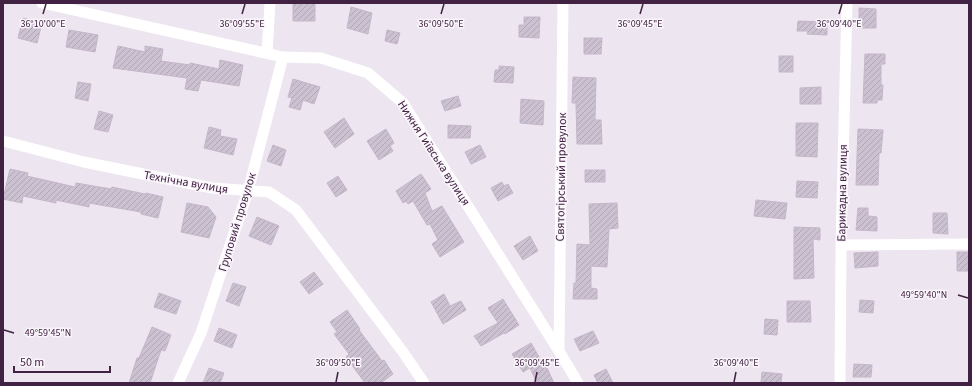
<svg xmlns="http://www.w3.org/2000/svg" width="972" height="386" font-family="'Source Sans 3',sans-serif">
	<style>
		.building { fill: url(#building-hatch); stroke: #c5b6ca }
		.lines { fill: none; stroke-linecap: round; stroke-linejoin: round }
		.minor { stroke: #fff; stroke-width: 11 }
		.ticks { fill: none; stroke: #412243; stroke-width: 1.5 }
		.labels { text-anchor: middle; stroke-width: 3; stroke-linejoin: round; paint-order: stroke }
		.street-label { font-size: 12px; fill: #412243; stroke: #faf6fb }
		.ticks-label { font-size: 10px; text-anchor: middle; fill: #412243; stroke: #faf6fb; stroke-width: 3; stroke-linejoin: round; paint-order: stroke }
	</style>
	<defs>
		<pattern id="building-hatch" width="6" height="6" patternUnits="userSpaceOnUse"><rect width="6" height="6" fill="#ccc1d1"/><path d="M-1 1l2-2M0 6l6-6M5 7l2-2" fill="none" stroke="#b0a6b5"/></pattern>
	</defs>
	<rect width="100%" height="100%" fill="#ede5ef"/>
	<path class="building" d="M293,3H315V21H293Z
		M351,7L372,13L368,34L347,28Z
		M859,8L876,9V28H859Z
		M524,17H540L539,38L519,37V25H524Z
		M23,18L42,23L37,43L18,38Z
		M798,21L827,22V35L807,34L808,31H797Z
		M69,30L98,35L95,52L66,47Z
		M387,30L400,33L397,44L385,41Z
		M584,38H602L601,54H584Z
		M118,46L145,52V46L163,49L161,61L190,65V63L219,69L220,60L243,65L239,86L201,80L198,91L185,89L187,78L113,68Z
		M865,54H885V64H881V85H883L882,100H877V103H863Z
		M779,56H793V72H779Z
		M499,66L514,67L513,83L494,82L495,70H499Z
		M573,77L596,78L595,120H601L602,144H577L576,103H572Z
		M293,79L320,87L314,104L303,100L300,110L289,107L292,98L288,97Z
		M78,82L91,84L88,101L75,98Z
		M821,87V104H800V88Z
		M458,96L461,106L445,111L441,101Z
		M521,99L544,101L543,125L520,123Z
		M99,111L113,115L108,132L94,129Z
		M344,118L354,134L335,148L324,132Z
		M796,123H818L817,157L796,156Z
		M448,125L471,126L470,138H448Z
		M209,127L221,130L220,136L237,139L233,155L204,148Z
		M386,129L394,143L390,146L393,151L379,160L367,141Z
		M858,129L883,130L881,153H879L878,185H856Z
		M273,145L286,150L281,166L267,161Z
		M480,145L486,157L471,164L465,152Z
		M10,169L28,173L27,176L75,187L76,183L111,189L112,187L145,194L146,193L163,197L158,218L141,214V212L89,203V207L56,200V203L23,196L22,203L3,199Z
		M585,170H605V182H585Z
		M421,174L431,189L425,193L432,211L442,206L464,242L440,257L432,244L438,240L430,224L427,225L413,201L408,204L406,201L403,203L396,191Z
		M338,176L347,190L336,197L327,183Z
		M797,181L818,182L817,198L796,197Z
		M502,182L504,186L508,184L513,193L498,201L491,188Z
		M756,200L787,203L785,219L754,216Z
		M187,203L208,207L216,217L209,238L181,232Z
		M617,203L618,228L609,229L607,267L591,266V288L597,289V299H573L574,283H576L577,244L590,245L589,204Z
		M858,208H868V216L877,217V231L856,230Z
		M933,213H947L948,234L933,233Z
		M257,217L279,226L271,245L249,236Z
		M794,227L820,228V240L813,239L814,278L794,279Z
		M530,236L538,251L523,260L514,246Z
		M878,252V266L855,268L854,253Z
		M957,252H968V271H957Z
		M314,272L323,284L309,294L300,282Z
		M233,283L246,287L239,306L226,301Z
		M159,293L181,301L176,314L154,307Z
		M444,294L450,306L461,301L466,310L443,324L431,302Z
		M503,299L519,325L505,334L504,333L481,346L474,336L498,323L488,308Z
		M860,300L874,301L873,313L859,312Z
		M787,301H810L811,322H787Z
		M347,310L360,329L359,330L382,361L384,360L393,374L381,383H365L346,357L349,354L334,334L337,332L330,322Z
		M765,319L778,320L777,335L764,334Z
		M152,327L171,335L165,351L161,350L150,383H129L137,358H139Z
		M219,328L237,335L232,348L214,341Z
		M593,331L599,343L580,351L574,339Z
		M531,343L546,369L547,368L554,383H537L530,368L523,372L512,354Z
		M854,364L872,365L871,377H853Z
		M209,368L224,373L220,383H203Z
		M606,369L613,383H598L594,375Z
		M762,372L782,374L781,383H761Z"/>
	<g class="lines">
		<path class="minor" d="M42,3L283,57L321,58L368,73L403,103L559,351L578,383
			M267,53L270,3
			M3,141L84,162L212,188L269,192L296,210L403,352L424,383
			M841,245L969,244
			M559,350L563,3
			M178,383L201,333L248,191L283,57
			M840,383L841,245L847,3"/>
	</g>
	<path class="ticks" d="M43,14L46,4M242,14L245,4M441,14L444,4M640,14L643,4M839,14L842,4M958,295L968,298M4,330L14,333M336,382L338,372M535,382L537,372M734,382L736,372"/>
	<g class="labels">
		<g class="street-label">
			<text transform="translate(434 153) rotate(57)" y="4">Нижня Гиївська вулиця</text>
			<text transform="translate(561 177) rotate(-89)" y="4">Святогірський провулок</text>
			<text transform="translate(186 182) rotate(10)" y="4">Технічна вулиця</text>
			<text transform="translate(842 193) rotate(-89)" y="4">Барикадна вулиця</text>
			<text transform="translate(237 222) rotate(-73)" y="4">Груповий провулок</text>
		</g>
	</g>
	<g class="ticks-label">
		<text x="43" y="27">36°10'00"E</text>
		<text x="242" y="27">36°09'55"E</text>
		<text x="441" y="27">36°09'50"E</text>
		<text x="640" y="27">36°09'45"E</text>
		<text x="839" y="27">36°09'40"E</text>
		<text x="924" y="298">49°59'40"N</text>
		<text x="48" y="336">49°59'45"N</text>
		<text x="338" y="366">36°09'50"E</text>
		<text x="537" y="366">36°09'45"E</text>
		<text x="736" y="366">36°09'40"E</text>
	</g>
	<rect width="972" height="386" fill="none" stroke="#412243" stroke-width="8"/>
	<path d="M14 366v6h96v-6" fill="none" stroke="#412243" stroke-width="2"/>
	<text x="20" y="366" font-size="12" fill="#412243" stroke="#faf6fb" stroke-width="3" paint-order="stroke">50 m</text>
</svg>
